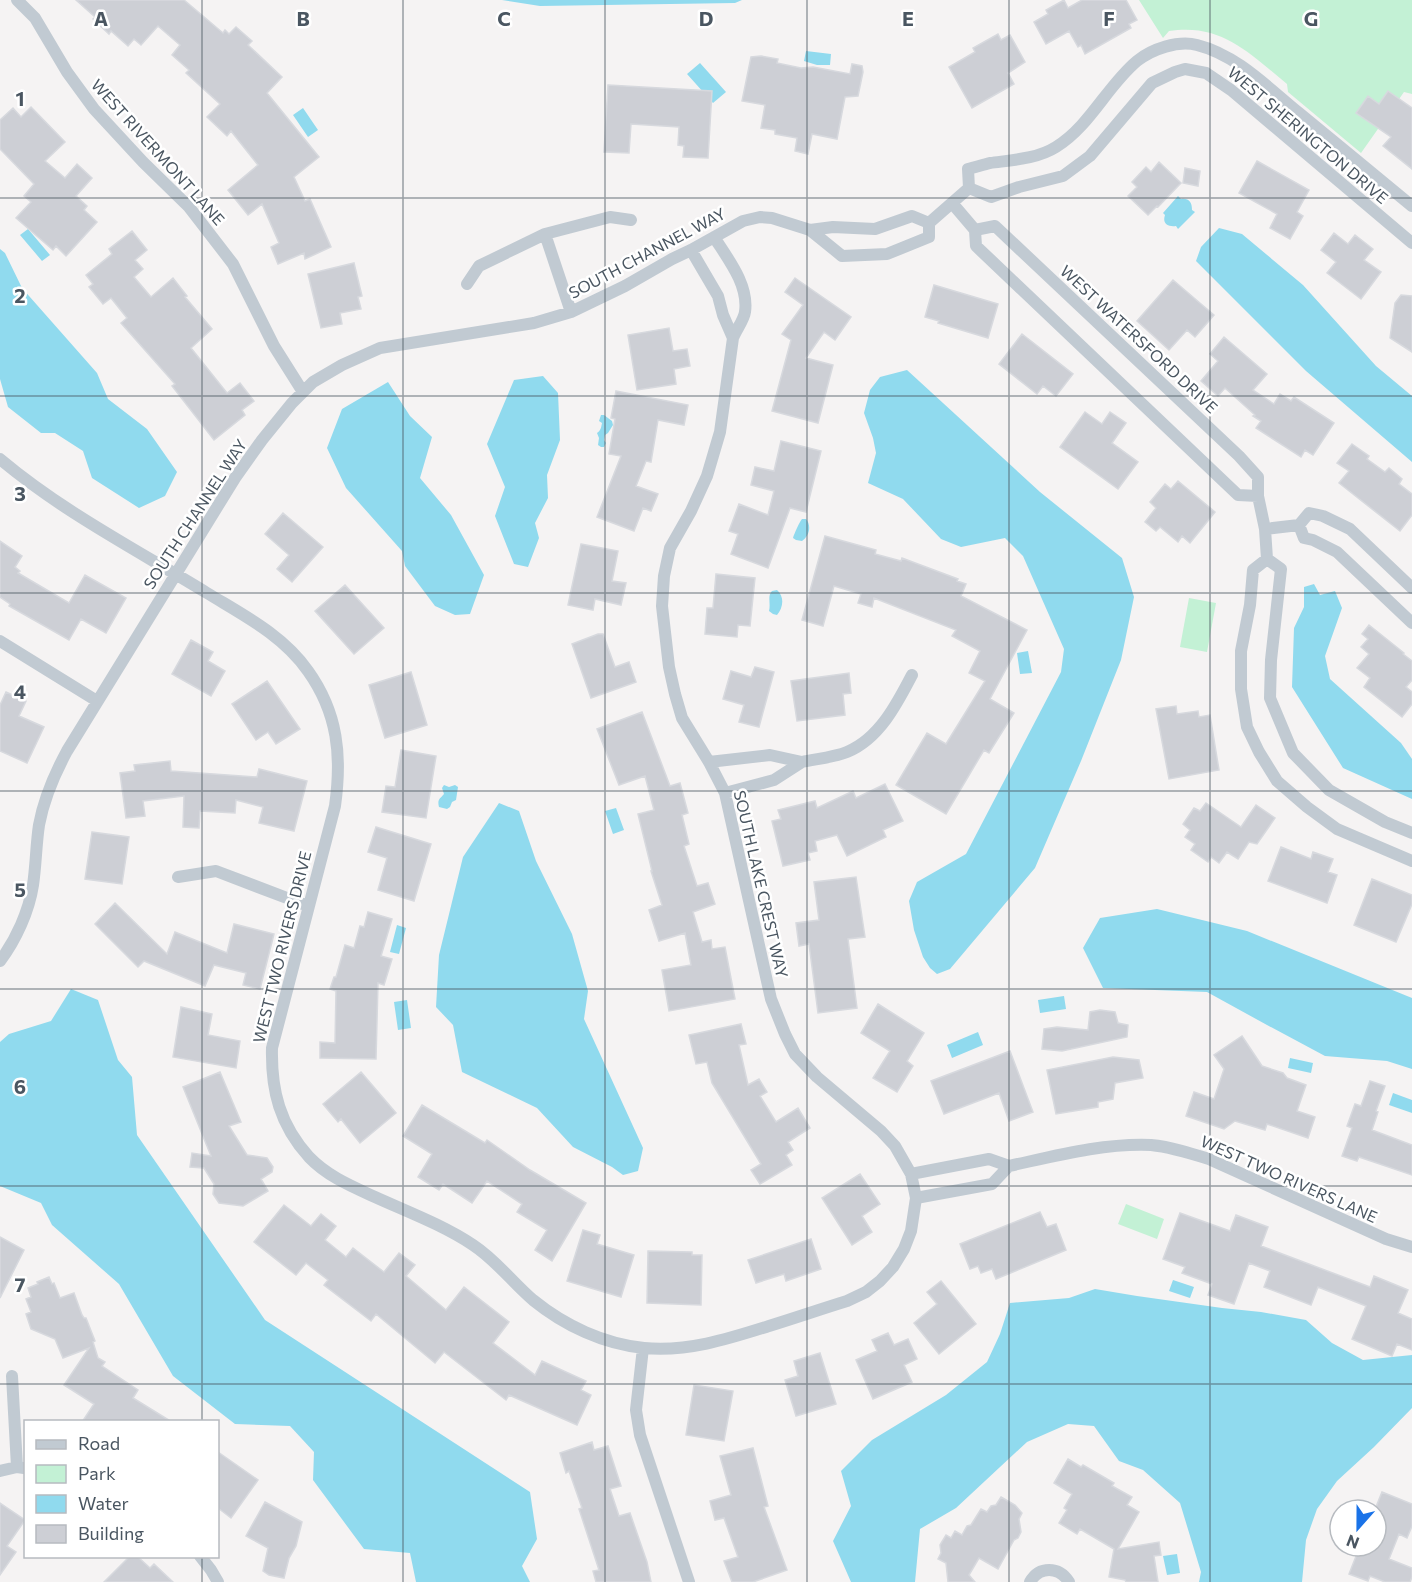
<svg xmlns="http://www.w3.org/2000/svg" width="1412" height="1582" font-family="Commissioner,sans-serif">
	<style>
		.green { fill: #c3f1d5 }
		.water { fill: #90daee }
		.building { fill: #cdcfd5; stroke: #d7d9de; stroke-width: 1.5 }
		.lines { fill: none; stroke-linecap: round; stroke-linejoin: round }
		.street { stroke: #c1cad2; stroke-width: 12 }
		.grid { fill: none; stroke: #4a5661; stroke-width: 1.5; stroke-opacity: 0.55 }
		.labels { text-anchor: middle; stroke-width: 5; stroke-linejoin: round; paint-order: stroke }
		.street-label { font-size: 16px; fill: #4a5661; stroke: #fff }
		.grid-label { font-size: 20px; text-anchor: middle; font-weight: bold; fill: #4a5661; stroke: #fff; stroke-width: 5; stroke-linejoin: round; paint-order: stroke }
	</style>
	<rect width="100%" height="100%" fill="#f5f3f3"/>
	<path class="green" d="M1139,0H1412V94L1404,92L1361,153L1288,92L1287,84C1249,53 1222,23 1169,31L1163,38Z
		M1189,598L1216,603L1207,652L1180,647Z
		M1126,1204L1164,1219L1157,1239L1118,1224Z"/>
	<path class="water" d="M502,0H742L735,3L540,6Z
		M806,51L831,54L830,65H817L804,61Z
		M700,63L726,92L713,103L687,74Z
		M303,108L318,130L308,137L293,115Z
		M1178,196L1181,199C1189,198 1192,202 1192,210L1195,212L1178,229L1176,226C1168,227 1162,224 1165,215L1163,213Z
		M1219,228L1242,234L1303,285L1376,366L1412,396V462L1306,371L1196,261L1201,247Z
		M28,229L50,255L42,261L20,235Z
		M0,249L5,253L22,288L97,373L108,399L147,429L177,472L165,496L139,508L92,478L83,451L55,433H41L8,407L0,379Z
		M907,370L1040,492L1122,558L1134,597L1121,660L1081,761L1035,868L950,969L937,974L930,968L923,957L914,930L909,901L917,882L966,854L1061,672L1064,649L1023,556L1005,538L961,547L941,539L903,499L868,483L876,453L873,438L864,413L870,390L880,377Z
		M543,376L558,393L560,440L547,475L548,498L535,523L539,538L528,567L514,564L495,516L505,487L487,444L514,380Z
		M388,382L410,416L432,437L420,478L451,515L484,575L470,614L455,615L435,606L405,566L402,551L346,488L327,448L342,409Z
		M601,415H604L612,421L613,425L608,433L605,435L604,440L606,443L604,447H601L598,445L599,438L597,433C601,430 601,428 602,423L599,421Z
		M802,519H806C812,526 809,536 802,541L796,540L793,538C794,534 800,521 802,519Z
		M1314,584L1320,595L1335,591L1342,608L1325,656L1330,679L1401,743L1412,759V799L1343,768L1292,687L1294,628L1304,607V587Z
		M777,590C785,597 783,608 777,615L773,614L769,611C771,603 767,596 772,591Z
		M1028,651L1032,673L1020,674L1017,653Z
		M444,785L449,787L455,785L458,787L456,800L452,802L450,807L447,809L439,807C437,799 440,799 444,794L442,788Z
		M499,803L519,811L536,861L572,934L588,991L584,1019L643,1148L638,1171L623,1175L612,1167L573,1147L537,1108L462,1072L453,1025L436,1007L439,955L463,857Z
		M616,808L624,830L613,834L605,811Z
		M1157,909L1247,931L1412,998V1069L1387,1061L1325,1056L1267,1025L1207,992L1103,988L1083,948L1100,918Z
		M397,925L406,928L399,954L390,952Z
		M71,989L98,1000L118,1060L132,1077L137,1135L265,1320L530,1492L537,1539L522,1566L530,1582H416L410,1553L364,1549L313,1480L314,1452L290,1426L235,1424L173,1376L119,1284L52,1225L41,1203L0,1186V1042L9,1034L51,1021Z
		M1064,996L1066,1009L1040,1013L1038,1000Z
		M407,1000L411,1028L398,1030L394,1002Z
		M978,1032L983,1045L952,1058L947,1045Z
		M1290,1058L1313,1063L1311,1073L1288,1068Z
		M1393,1093L1412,1100V1113L1389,1105Z
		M1173,1280L1194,1287L1190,1298L1169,1291Z
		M1095,1289L1137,1296L1222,1308L1261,1312L1306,1320L1332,1343L1363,1360L1412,1355V1408L1374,1447L1337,1481L1317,1509L1306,1540L1302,1582H1199L1201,1572L1180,1503L1143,1470L1119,1461L1094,1426L1068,1424L1027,1442L956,1508L920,1529L915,1582H851L833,1541L851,1506L841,1471L872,1440L946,1395L987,1362L1000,1334L1010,1303L1069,1298Z
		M1177,1554L1180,1573L1167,1575L1163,1556Z"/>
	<path class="building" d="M76,0H184L223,33L225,30L229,34L236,27L252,41L248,45L282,77L267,93L319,157L294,177L305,201L310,199L331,247L305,259L304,253L278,264L271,247L279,243L262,204L248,215L228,190L258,165L231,131L227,136L207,117L220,104L186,73L189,70L172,55L180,45L158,26L141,45L134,39L128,46L111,31L109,34L93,19L95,17Z
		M1064,0L1068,8L1082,0H1126L1137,20L1129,24L1131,28L1085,54L1081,45L1078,47L1069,31L1046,44L1034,22L1048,14L1046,10Z
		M998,34L1001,40L1010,35L1025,62L1008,73L1014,84L972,108L949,67L975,52L973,48Z
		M761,56L778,59L777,63L801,68L813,67L850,74L852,64L862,66L863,72L858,96L845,97L837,139L812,134L808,154L795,151L797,138L775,134V130L761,128L765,105L742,101L751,57Z
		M608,85L712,91L708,158L683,157L684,146L678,145L679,127L631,124L629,153L604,152Z
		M1388,91L1412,108V169L1383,146L1391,137L1356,113L1368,96L1379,104Z
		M31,107L65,142L45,161L65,178L77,164L92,178L76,196L87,206L84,210L97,222L66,256L56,246L53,250L16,218L31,202L24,196L34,184L0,149V120L13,108L21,117Z
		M1257,161L1309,190L1297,212L1303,216L1290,239L1270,228L1277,214L1239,193Z
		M1159,162L1181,183L1158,207L1157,206L1148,215L1128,196L1137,187L1132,182L1146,167L1151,172Z
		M1185,168L1200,171L1198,186L1183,183Z
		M132,231L147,250L135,260L143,269L134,277L151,297L173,278L187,296L185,297L212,329L191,348L227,393L240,383L254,401L242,410L245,415L214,440L172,386L175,384L121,323L127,318L111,298L103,304L89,287L93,284L86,275L112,254L109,249Z
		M1334,233L1348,244L1355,235L1373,249L1364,260L1381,272L1361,299L1327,273L1336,262L1321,250Z
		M354,263L362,296L358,297L361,309L340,313L342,324L321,328L308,274Z
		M795,278L851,317L835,340L824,332L806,358L833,365L818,423L772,411L791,340L782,334L803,305L785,292Z
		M1173,280L1214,315L1195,337L1187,330L1169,350L1137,321Z
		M934,285L998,304L988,338L938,323L939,321L925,317Z
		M1401,295L1412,296V352L1390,338L1395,303Z
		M669,328L673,351L687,349L690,366L674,369L676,384L637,390L628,335Z
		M1022,334L1073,374L1056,396L1043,386L1037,394L999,364Z
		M1224,337L1267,374L1253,390L1274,404L1280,394L1291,401L1294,397L1334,423L1313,455L1305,450L1301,457L1256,428L1261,421L1253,416L1255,415L1225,388L1218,396L1201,381L1218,361L1210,354Z
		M616,391L688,405L684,425L658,420L651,462L646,461L636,486L658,494L651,511L643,508L634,531L597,517L621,456L609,454L615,419L611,418Z
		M1085,412L1102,424L1110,412L1126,423L1112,443L1138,462L1118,489L1060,447Z
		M781,441L821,451L806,512L790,508L768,568L731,554L738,534L729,531L739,504L768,515L774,491L751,485L755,467L774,471Z
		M1352,444L1369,456L1367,459L1385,472L1389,468L1402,479L1399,484L1412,494V515L1400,531L1339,483L1349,471L1337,463Z
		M1178,481L1215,512L1190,543L1182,536L1178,542L1160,527L1156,531L1145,522L1156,508L1150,502L1165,484L1171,489Z
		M283,513L323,547L292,582L277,569L289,555L265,534Z
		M825,536L876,550L875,554L901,561L902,558L958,579L957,581L966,584L961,596L1027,630L990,699L1014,713L989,753L984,750L946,814L896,785L927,733L946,744L985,681L969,673L980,651L952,636L956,630L874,598L872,607L858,603L861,594L834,586L823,626L802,620Z
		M0,541L22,556L15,567L20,571L18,573L69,603L85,575L126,598L106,633L81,619L69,640L9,606L10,604L0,597Z
		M581,544L618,551L612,581L626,583L621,605L595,599L593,610L568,605Z
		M716,574L755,578L750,626L738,625L737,637L705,634L707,608H713Z
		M345,585L384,628L354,654L315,611Z
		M1369,625L1404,653L1403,654L1412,661V680L1406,687L1412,692V704L1402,717L1364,687L1370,678L1357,668L1369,654L1361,647L1368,639L1362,634Z
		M598,634H603L615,667L629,662L636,682L591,698L572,644Z
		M191,640L213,652L208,661L225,671L211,696L172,674Z
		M755,667L774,672L759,727L739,722L744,705L723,699L731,671L751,677Z
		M411,672L427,725L385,738L369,685Z
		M849,673L851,693L843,694L845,715L797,721L791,681Z
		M267,681L300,729L276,744L268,732L256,740L232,704Z
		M6,692L26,701L19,716L44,727L27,763L0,751V705Z
		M1176,706L1177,714L1198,711L1199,717L1210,715L1219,770L1169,779L1156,709Z
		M642,712L670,786L680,783L688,813L682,815L689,844L684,846L697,886L708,883L715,904L693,912L702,942L711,940L712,949L725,947L735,999L669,1011L662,970L691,965L685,933L659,941L649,910L662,905L651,871H652L638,814L654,810L645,776L619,785L597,729Z
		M401,750L436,756L426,818L382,812L386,786L395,787Z
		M170,761L171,771L257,777L259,769L307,781L294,831L259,823L263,807L236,800L235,813L200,811L199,828L183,827L184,796L143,801L145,816L126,818L120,773L135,771L134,765Z
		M885,784L903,821L883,830L886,837L847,856L837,835L815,841L817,851L808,853L810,860L783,866L772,821L781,819L778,810L815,801L817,808L853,791L856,798Z
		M1206,803L1241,827L1256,805L1275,818L1257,844L1249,842L1238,859L1227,852L1219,863L1211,857L1208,862L1191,850L1195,844L1185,837L1190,830L1183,824L1194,808L1200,811Z
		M376,827L431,844L414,901L378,890L387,858L368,852Z
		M92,832L129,837L122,884L85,879Z
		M1281,847L1311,859L1313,852L1333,859L1328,872L1337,875L1327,903L1268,881Z
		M856,877L865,937L848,939L857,1008L818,1013L809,944L799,946L796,923L819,920L814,882Z
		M1372,879L1412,895V904L1396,942L1354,925Z
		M115,903L167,954L175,932L227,953L234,924L274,934L260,989L243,985L246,973L214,965L205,986L144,961L138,967L95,924Z
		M368,912L392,919L381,956L392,959L384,985L378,983L376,1059L320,1058V1042L335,1043L336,991L330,989L334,977H336L345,945L354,948L360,926L364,927Z
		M878,1004L924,1033L907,1061L913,1066L897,1092L873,1078L890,1051L861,1033Z
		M181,1007L212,1014L208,1035L240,1041L236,1068L173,1057Z
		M1100,1010L1115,1012L1118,1023L1128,1025L1127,1037L1062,1051L1042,1049L1044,1029L1057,1027L1088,1030L1090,1012Z
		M741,1024L746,1044L739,1045L748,1085L759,1079L767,1092L760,1096L776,1122L798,1108L810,1128L788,1142L793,1150L786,1155L792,1165L760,1184L751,1170L761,1164L712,1083L707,1062L696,1064L689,1035Z
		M1242,1036L1262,1066L1283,1073L1287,1078L1306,1085L1297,1111L1315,1117L1308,1138L1267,1124L1265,1130L1235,1121L1224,1129L1186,1116L1194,1092L1214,1099L1224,1069L1214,1055Z
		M1010,1051L1033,1112L1009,1121L999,1093L944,1114L931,1081Z
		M1113,1057L1139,1060L1143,1078L1115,1083L1113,1099L1098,1102V1107L1056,1114L1047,1070Z
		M220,1072L241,1122L229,1126L247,1155L267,1158L273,1167L272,1172L261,1179L268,1191L243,1206L219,1203L213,1194L214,1184L204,1168L190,1167L192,1153L211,1156L183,1087Z
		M361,1072L396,1113L360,1143L341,1119L338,1122L323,1104Z
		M1370,1081L1385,1086L1376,1111L1378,1112L1372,1130L1412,1145V1175L1359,1157L1357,1161L1342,1156L1352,1128L1347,1126L1355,1104L1361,1106Z
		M422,1105L485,1143L487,1140L530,1170L586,1203L552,1261L535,1250L547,1230L517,1212L522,1204L487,1181L472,1203L443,1184L439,1190L418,1177L432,1154L403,1136Z
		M860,1174L880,1204L862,1216L872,1232L852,1245L822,1198Z
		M284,1205L311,1226L321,1214L336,1226L325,1240L346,1257L353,1248L384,1272L399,1253L415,1265L406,1276L446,1310L464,1287L509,1322L493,1343L535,1375L542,1361L586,1381L581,1390L591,1395L577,1425L509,1395L506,1400L444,1352L435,1363L376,1314L371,1321L324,1285L328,1280L306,1263L296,1275L254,1242Z
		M1040,1212L1047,1227L1056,1224L1066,1250L996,1279L992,1269L981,1273L978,1266L970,1269L960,1244Z
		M1180,1213L1230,1231L1236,1215L1268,1227L1261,1246L1370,1287L1374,1276L1408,1290L1398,1313L1412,1319V1350L1397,1344L1392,1356L1352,1339L1366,1306L1318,1287L1311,1305L1264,1287L1270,1271L1249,1263L1234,1304L1208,1295L1212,1284L1182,1273L1185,1267L1163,1259Z
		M583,1230L600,1235L597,1244L634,1255L621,1297L567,1281Z
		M0,1237L24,1250L0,1298Z
		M811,1239L821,1269L786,1281L784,1274L756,1283L748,1260Z
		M648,1251L692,1252V1255H702L701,1305L647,1303Z
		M49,1277L52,1284L54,1283L60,1298L74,1293L82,1315L84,1318H86L95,1341L93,1342L98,1358L105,1362L102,1366L138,1390L133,1398L172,1422H82L94,1404L64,1385L89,1348L63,1358L55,1339L31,1329L26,1314L31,1312L26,1299L31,1297L28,1288L38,1284L37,1282Z
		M941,1281L976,1324L939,1354L914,1323L937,1304L927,1292Z
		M888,1333L894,1345L908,1339L917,1359L904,1365L912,1382L873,1399L856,1360L877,1351L872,1340Z
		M820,1353L836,1404L796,1416L785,1380L798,1376L794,1361Z
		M694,1385L733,1391L724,1441L686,1435Z
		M592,1442L594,1450L608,1446L621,1486L610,1489L619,1516L630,1513L647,1562L651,1582H596L593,1571L599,1570L579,1509L582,1508L569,1471L566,1473L560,1453Z
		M753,1448L768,1506L764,1507L787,1570L753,1582H732L724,1561L738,1557L724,1518L715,1520L710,1501L731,1495L720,1456Z
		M218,1452L258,1480L231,1518L218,1508Z
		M1068,1459L1081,1467L1083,1465L1114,1483L1112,1486L1132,1497L1127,1505L1139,1512L1118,1549L1159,1542L1161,1555L1154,1556L1158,1582H1126L1125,1580L1109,1577L1114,1549L1080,1529L1077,1534L1059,1523L1067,1510L1064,1508L1072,1494L1054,1483Z
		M1382,1492L1412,1504V1526L1407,1538L1399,1534L1389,1559L1412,1568V1577L1410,1582H1385L1370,1576L1368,1581L1349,1574L1360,1546H1376V1507Z
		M1001,1497L1015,1505L1022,1513L1019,1519L1021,1532L1018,1538L1014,1540L998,1569L979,1558L969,1575L975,1582H948L946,1563L938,1559L941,1553L940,1545L946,1535L951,1538L955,1531L962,1535L967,1526L971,1525L981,1509L987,1512L991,1506L996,1505Z
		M265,1502L302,1522L296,1546L289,1558L284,1578L269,1575L263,1571L268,1548L246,1536Z
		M0,1503L25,1520L7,1546L16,1552L0,1575Z
		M129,1557H138L150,1568L154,1564L173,1582H104Z"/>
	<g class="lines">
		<path class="street" d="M17,0L35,18L67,72L94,109L143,162L189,207L233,264L274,346L303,392
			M969,188L968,169C975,167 983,165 990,163C1012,160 1037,159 1056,147C1090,126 1107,86 1137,61C1152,49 1178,40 1197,45C1237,55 1268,88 1299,113C1337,144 1374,175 1412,206
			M969,188L991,197L1019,187L1063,176L1090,156L1152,83L1175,72L1185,69L1206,73L1231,90L1412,243
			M952,203L975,230L976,246L1238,495L1258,496
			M912,216L929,223V237L887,254L842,256L810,230L833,227L875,229Z
			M929,223L969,188
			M975,230L995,226L1239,456L1258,477V496L1265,529L1299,525L1309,513L1323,516L1350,529L1412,588
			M545,234L571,312
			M691,250L718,296L723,315L733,338C736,330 744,320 745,312C749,285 728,259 714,237
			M467,284L479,266L545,234L610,217L631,220
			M0,459C63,512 137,550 207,593C243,615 283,635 308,671C338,713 342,756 335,806L272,1048C271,1091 280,1125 309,1157C327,1176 351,1186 375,1197C408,1212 443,1225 473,1245C496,1260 512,1282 533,1300C565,1326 604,1344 644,1348C688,1352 728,1339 769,1326C795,1318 821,1309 847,1301L866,1292L880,1281L893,1267L904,1249L911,1231L916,1198L911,1174L895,1146L881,1131L817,1077L795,1054L785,1034L771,999L725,793L709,762L682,718L675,694L669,667L662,606L664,576L670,548L691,511L707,476L720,432L733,338
			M1299,525L1304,538L1313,540L1337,552L1412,623
			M1265,529L1267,559
			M1267,559L1253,570L1250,605L1241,651V689L1247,727L1259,752L1277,781L1307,807L1337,829L1412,861
			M1267,559L1281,569L1271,660L1270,698L1293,753L1329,790L1385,822L1412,833
			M0,641L97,701
			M709,762L770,755L802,762L774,780L725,793
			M802,762C816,759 835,757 847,752C879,739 897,704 912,675
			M178,877L216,871L308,906
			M0,961C16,940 29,911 33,885C36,865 36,845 39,825C44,798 54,775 67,751L235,478L262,440L292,403L313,382L342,365L380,348L534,323L571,312L625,286L672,259L691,250L743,221L760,217L772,218L810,230
			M1009,1166C1055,1156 1103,1143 1151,1145C1171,1147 1190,1153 1209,1159L1386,1239L1412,1247
			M911,1174L989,1159L1009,1166L992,1184L916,1198
			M643,1348L636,1410L640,1435L689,1582
			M12,1376L17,1467
			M0,1471L17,1467L24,1468
			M200,1556L211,1570L218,1582
			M1030,1582C1039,1566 1059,1566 1069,1582"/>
	</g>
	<path class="grid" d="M202,0V1422M403,0V1582M605,0V1582M807,0V1582M1009,0V1582M1210,0V1582M0,198H1412M0,396H1412M0,593H1412M0,791H1412M0,989H1412M0,1186H1412M0,1384H1412M202,1556V1582"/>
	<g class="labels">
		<g class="street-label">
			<text transform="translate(1308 135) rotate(40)" y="6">WEST SHERINGTON DRIVE</text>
			<text transform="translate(158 152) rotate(48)" y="6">WEST RIVERMONT LANE</text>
			<text transform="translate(647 253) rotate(-28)" y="6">SOUTH CHANNEL WAY</text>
			<text transform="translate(1139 339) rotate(43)" y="6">WEST WATERSFORD DRIVE</text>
			<text transform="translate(195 514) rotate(-57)" y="6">SOUTH CHANNEL WAY</text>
			<text transform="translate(761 884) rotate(77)" y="6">SOUTH LAKE CREST WAY</text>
			<text transform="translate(282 947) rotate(-76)" y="6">WEST TWO RIVERS DRIVE</text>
			<text transform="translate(1289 1179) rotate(24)" y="6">WEST TWO RIVERS LANE</text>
		</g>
	</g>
	<g class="grid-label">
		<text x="101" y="26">A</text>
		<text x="303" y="26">B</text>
		<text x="504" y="26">C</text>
		<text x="706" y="26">D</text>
		<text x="908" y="26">E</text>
		<text x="1109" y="26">F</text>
		<text x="1311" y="26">G</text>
		<text x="20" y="106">1</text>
		<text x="20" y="303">2</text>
		<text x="20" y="501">3</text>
		<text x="20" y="699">4</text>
		<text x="20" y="897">5</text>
		<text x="20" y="1094">6</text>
		<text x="20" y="1292">7</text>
	</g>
	<rect x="24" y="1420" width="195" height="138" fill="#ffffff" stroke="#b7bbc0" stroke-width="1.5"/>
	<rect x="36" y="1440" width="30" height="9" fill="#c1cad2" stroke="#b7bbc0" stroke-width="1.5"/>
	<text x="78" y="1450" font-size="18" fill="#4a5661">Road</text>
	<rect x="36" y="1465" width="30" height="18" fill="#c3f1d5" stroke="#b7bbc0" stroke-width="1.5"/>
	<text x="78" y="1480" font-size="18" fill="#4a5661">Park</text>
	<rect x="36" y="1495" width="30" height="18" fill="#90daee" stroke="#b7bbc0" stroke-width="1.5"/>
	<text x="78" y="1510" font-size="18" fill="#4a5661">Water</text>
	<rect x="36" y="1525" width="30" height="18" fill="#cdcfd5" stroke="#b7bbc0" stroke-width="1.5"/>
	<text x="78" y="1540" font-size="18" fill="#4a5661">Building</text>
	<g transform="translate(1358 1528) rotate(201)"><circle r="28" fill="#ffffff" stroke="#b7bbc0" stroke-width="1.5"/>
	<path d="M0-4.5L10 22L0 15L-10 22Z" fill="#1a73e8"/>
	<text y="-9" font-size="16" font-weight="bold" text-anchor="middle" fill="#4a5661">N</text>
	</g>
</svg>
